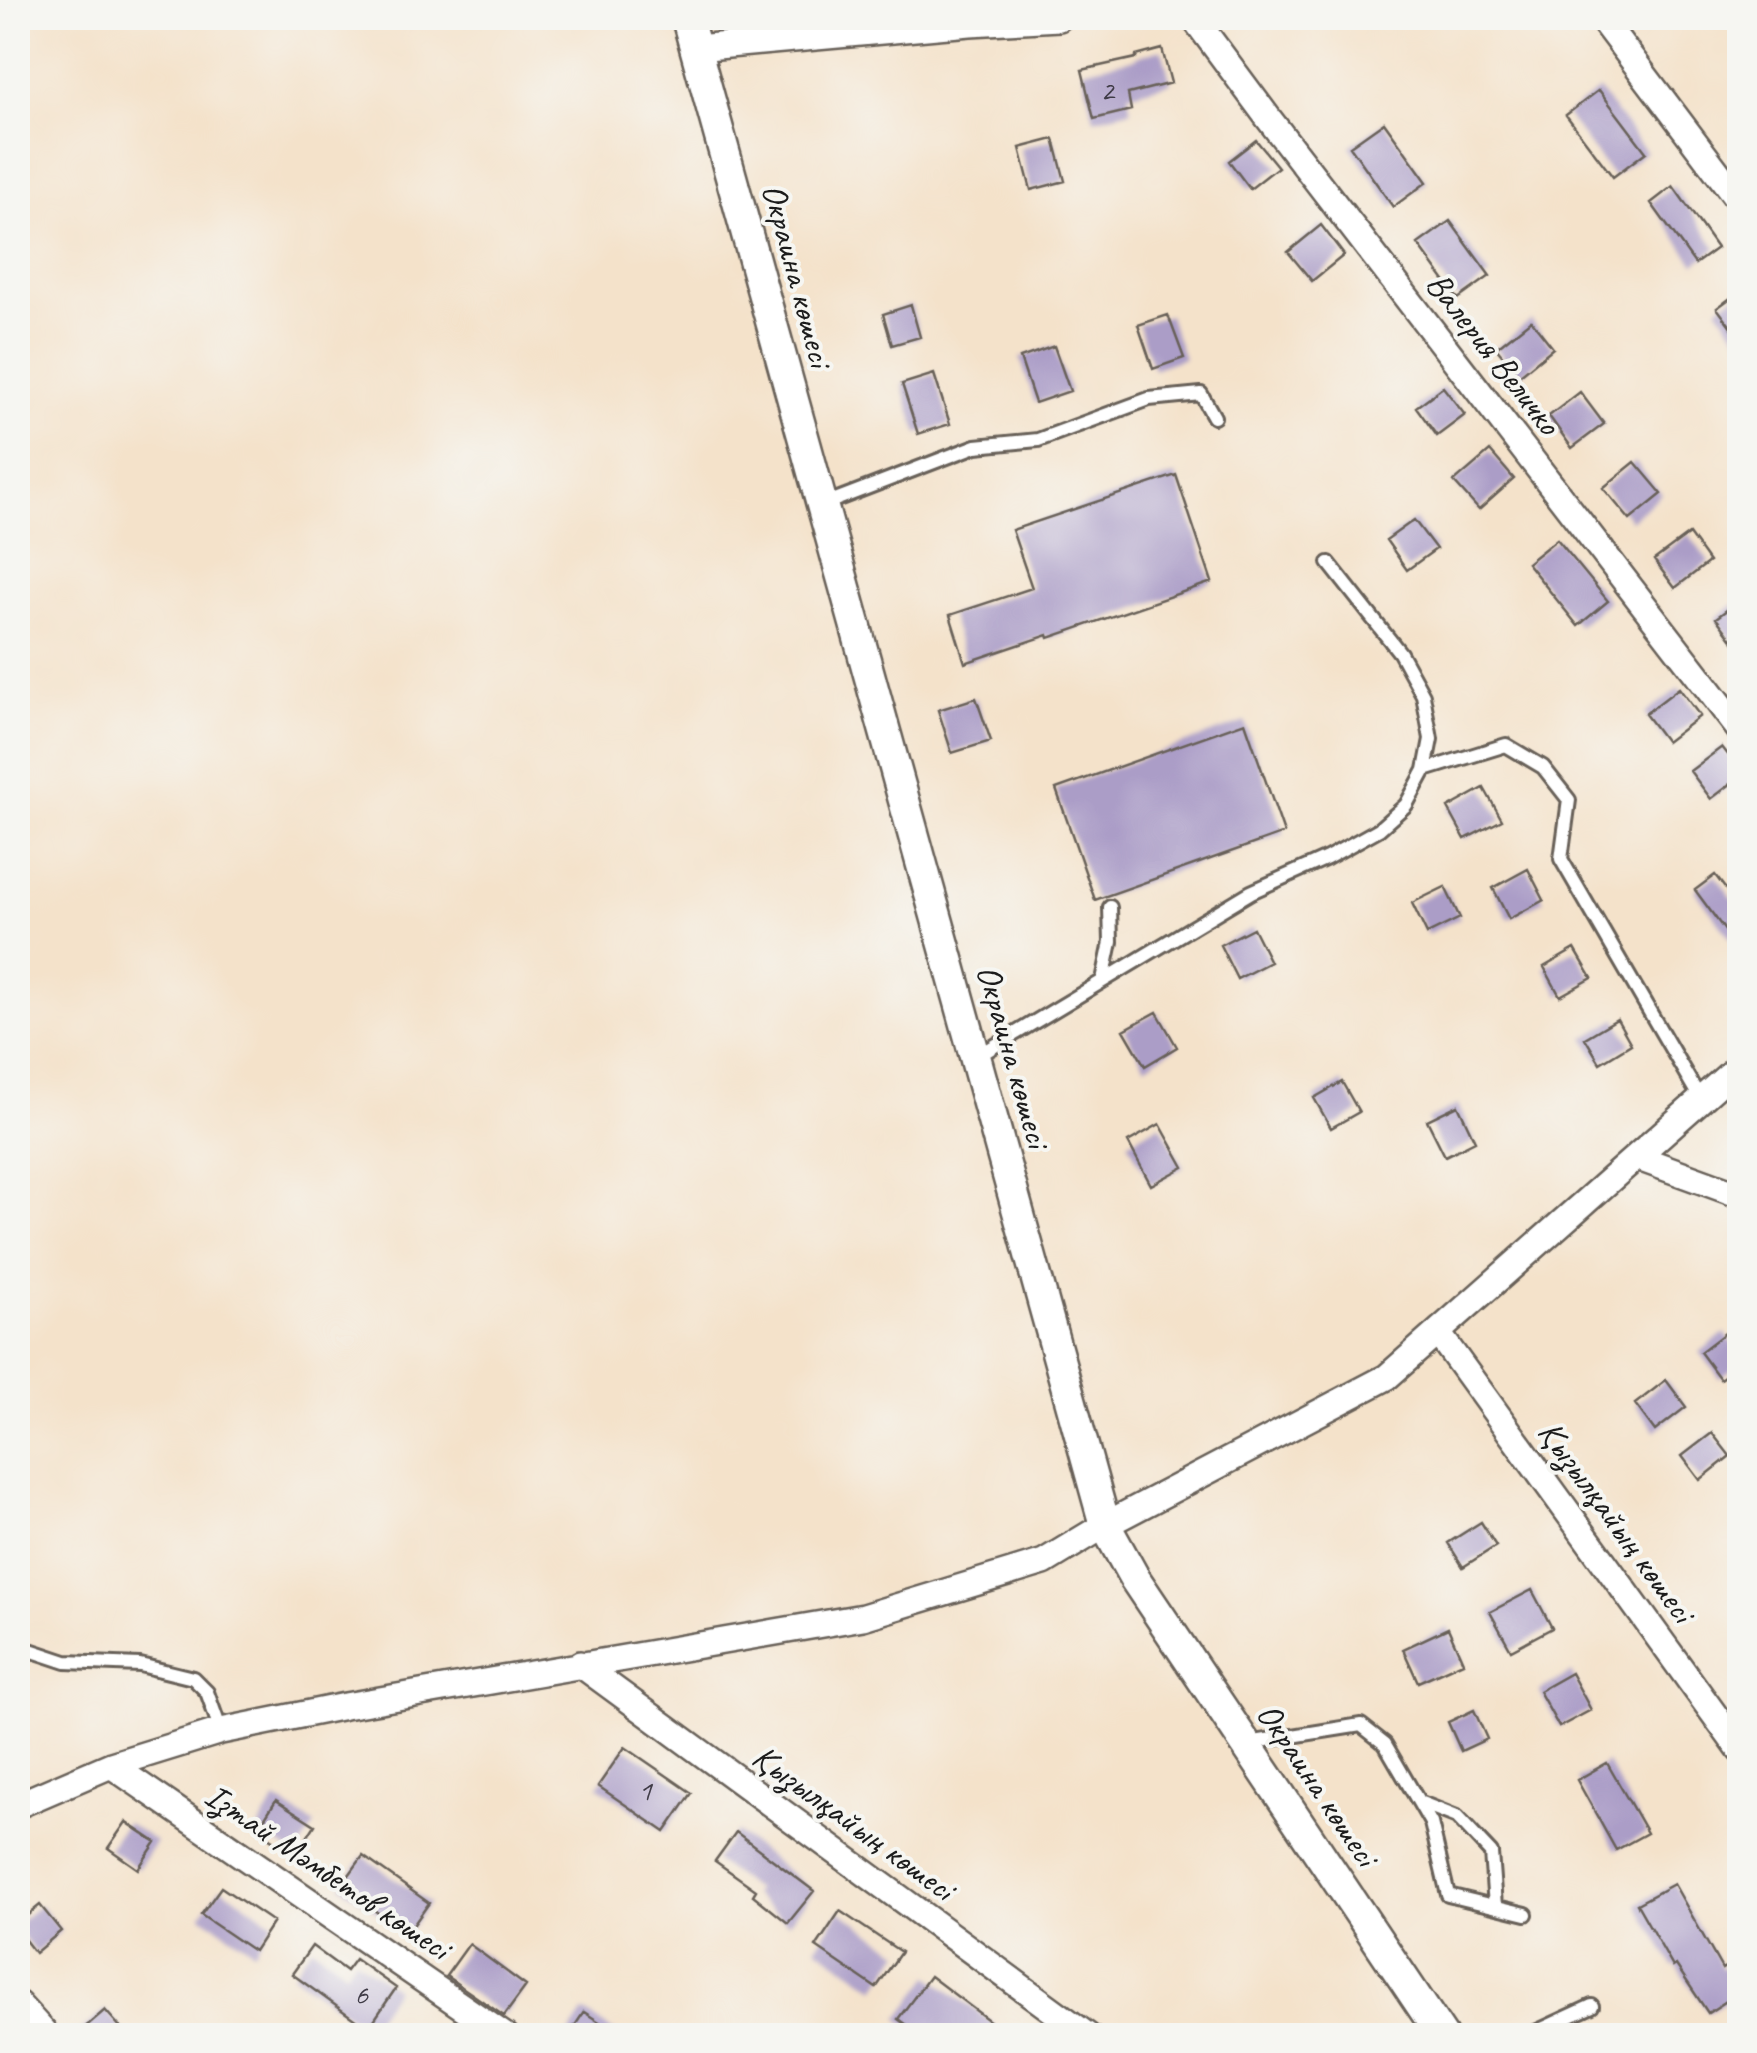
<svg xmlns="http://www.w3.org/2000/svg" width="1757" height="2053" font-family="Caveat,sans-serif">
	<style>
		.building { fill: #ab9dc7 }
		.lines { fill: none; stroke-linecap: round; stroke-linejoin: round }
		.service-casing { stroke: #686159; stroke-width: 18 }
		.minor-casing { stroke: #686159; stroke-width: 30 }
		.tertiary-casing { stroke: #686159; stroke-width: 35 }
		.service { stroke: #fff; stroke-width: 12 }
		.minor { stroke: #fff; stroke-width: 25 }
		.tertiary { stroke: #fff; stroke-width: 30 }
		.labels { text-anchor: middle; stroke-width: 8; stroke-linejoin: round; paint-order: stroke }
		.number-label { font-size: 30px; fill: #403c47 }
		.street-label { font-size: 35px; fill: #1c1c1c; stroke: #f6f6f2 }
	</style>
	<rect width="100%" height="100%" fill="#f6f6f2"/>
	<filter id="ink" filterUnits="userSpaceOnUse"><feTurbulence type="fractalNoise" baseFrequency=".01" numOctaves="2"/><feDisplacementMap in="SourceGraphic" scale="20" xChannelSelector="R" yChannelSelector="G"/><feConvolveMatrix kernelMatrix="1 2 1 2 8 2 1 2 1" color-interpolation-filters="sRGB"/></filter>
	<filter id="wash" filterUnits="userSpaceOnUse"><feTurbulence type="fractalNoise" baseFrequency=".0048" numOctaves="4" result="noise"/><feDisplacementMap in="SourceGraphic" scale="40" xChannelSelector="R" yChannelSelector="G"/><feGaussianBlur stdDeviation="2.25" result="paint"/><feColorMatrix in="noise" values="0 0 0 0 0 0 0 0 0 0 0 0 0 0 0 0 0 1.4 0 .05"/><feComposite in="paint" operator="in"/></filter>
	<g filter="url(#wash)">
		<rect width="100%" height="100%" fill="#f4e2ca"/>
		<g id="blocks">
			<path class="building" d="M1162,49L1171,83L1128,94L1131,110L1094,119L1082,70L1136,58V56Z
				M1599,90L1646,152L1613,177L1566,115Z
				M1384,122L1427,182L1393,207L1350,146Z
				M1054,139L1065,181L1031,190L1020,148Z
				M1256,140L1278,167L1250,189L1229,161Z
				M1673,186L1717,248L1695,264L1651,203Z
				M1450,221L1490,276L1458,299L1418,244Z
				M1321,225L1344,255L1312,281L1288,252Z
				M1740,291V339L1717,308Z
				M911,305L920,337L892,345L883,314Z
				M1168,315L1184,358L1153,369L1138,325Z
				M1531,320L1553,348L1519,376L1496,348Z
				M1054,346L1070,391L1035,403L1020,358Z
				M934,374L950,424L918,434L902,384Z
				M1443,387L1465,415L1437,436L1416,407Z
				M1580,392L1604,424L1572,448L1549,416Z
				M1490,451L1514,479L1479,510L1454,482Z
				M1635,462L1662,494L1630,520L1603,488Z
				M1176,475L1212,582L1049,638L1048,635L965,663L950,615L1032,588L1012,530Z
				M1414,520L1436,549L1407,570L1386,540Z
				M1689,534L1709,562L1675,588L1654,560Z
				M1557,539L1608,601L1578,626L1527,563Z
				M1740,600V650L1716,618Z
				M1679,688L1700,716L1666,742L1645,714Z
				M976,698L991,741L952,753L938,710Z
				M1245,722L1284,833L1095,900L1056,789Z
				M1722,747L1740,770V777L1711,799L1690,771Z
				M1484,788L1502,820L1465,839L1448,808Z
				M1528,869L1544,900L1509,919L1493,888Z
				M1715,875L1740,908V951L1695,890Z
				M1445,887L1460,918L1427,934L1412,903Z
				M1253,928L1270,962L1237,979L1220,945Z
				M1575,949L1592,978L1560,996L1544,967Z
				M1157,1012L1177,1047L1145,1066L1124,1030Z
				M1617,1019L1631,1044L1600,1063L1585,1038Z
				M1342,1082L1359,1112L1331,1128L1314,1098Z
				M1458,1105L1475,1141L1445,1156L1427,1120Z
				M1160,1124L1184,1167L1151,1185L1128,1142Z
				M1725,1333L1740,1353V1364L1720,1379L1700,1352Z
				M1666,1380L1686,1407L1655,1431L1635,1404Z
				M1712,1433L1730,1456L1700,1480L1682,1456Z
				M1481,1522L1496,1546L1463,1567L1448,1543Z
				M1532,1590L1552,1628L1511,1650L1490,1612Z
				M1448,1628L1463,1662L1418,1682L1403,1649Z
				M1571,1673L1591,1710L1559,1727L1539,1691Z
				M1474,1710L1487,1739L1461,1751L1448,1722Z
				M625,1747L692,1793L665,1832L598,1786Z
				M1607,1763L1647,1833L1616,1850L1577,1780Z
				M276,1800L315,1825L296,1855L257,1830Z
				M126,1822L156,1842L138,1869L108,1848Z
				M736,1832L814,1891L788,1923L753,1895L756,1890L715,1861Z
				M363,1856L429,1903L407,1934L341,1886Z
				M1674,1884L1722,1969L1740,1957V1992L1708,2013L1676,1965L1673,1967L1637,1904Z
				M221,1887L273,1922L254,1951L201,1915Z
				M40,1905L61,1931L35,1953L18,1931V1923Z
				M840,1911L901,1952L876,1988L816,1947Z
				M469,1944L526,1986L504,2016L446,1976Z
				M312,1946L346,1971L355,1959L396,1988L368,2029L292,1974Z
				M930,1976L995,2025L987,2036H921L898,2019Z
				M105,2010L128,2036H75Z
				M584,2012L621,2036H568Z"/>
		</g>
	</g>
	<g filter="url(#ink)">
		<use href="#blocks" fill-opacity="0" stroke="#686159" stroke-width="2.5"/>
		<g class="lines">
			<defs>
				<path id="service" d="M822,505L976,446L1038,440L1149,399L1201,394L1214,417
					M1425,770L1506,745L1543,767L1569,800L1561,859L1701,1100
					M1103,980L1111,942L1110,907
					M978,1056L1251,892L1327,858L1379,829L1406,805L1425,770L1431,739L1423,695L1400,653L1329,563
					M18,1646L66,1662L140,1665L193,1678L207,1692L221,1731
					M1248,1743L1361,1725L1385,1744L1431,1823L1448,1895L1526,1914
					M1419,1802L1457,1817L1491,1853L1495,1906
					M1527,2036L1592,2006"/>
				<path id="minor" d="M1194,18L1269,119L1740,730
					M1601,18L1740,202
					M696,48L970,23L1059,18
					M1636,1157L1732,1192H1740
					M1438,1333L1740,1750
					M580,1664L1088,2036
					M111,1765L505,2036
					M18,1805L111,1765L221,1731L345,1706L863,1617L1044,1562L1105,1525L1387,1377L1740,1065
					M18,2004L47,2036"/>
				<path id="tertiary" d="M687,18L1105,1525L1135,1579L1442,2036"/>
			</defs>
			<use href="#service" class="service-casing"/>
			<use href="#minor" class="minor-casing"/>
			<use href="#tertiary" class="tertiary-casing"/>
			<use href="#service" class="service"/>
			<use href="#minor" class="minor"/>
			<use href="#tertiary" class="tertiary"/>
		</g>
	</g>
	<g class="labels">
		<g class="number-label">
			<text x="1107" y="100">2</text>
			<text x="645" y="1800">1</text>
			<text x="361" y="2004">6</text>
		</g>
		<g class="street-label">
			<text transform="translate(798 275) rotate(75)" y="12">Окраина көшесі</text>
			<text transform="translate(1494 353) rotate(52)" y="12">Валерия Величко</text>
			<text transform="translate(1014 1056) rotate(74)" y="12">Окраина көшесі</text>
			<text transform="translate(1617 1521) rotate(54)" y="12">Қызылқайың көшесі</text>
			<text transform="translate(1318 1784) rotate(56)" y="12">Окраина көшесі</text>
			<text transform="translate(854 1822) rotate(36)" y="12">Қызылқайың көшесі</text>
			<text transform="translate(328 1871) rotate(34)" y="12">Ізтай Мәмбетов көшесі</text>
		</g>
	</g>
	<rect width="1757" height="2053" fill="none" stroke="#f6f6f2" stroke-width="60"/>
</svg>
